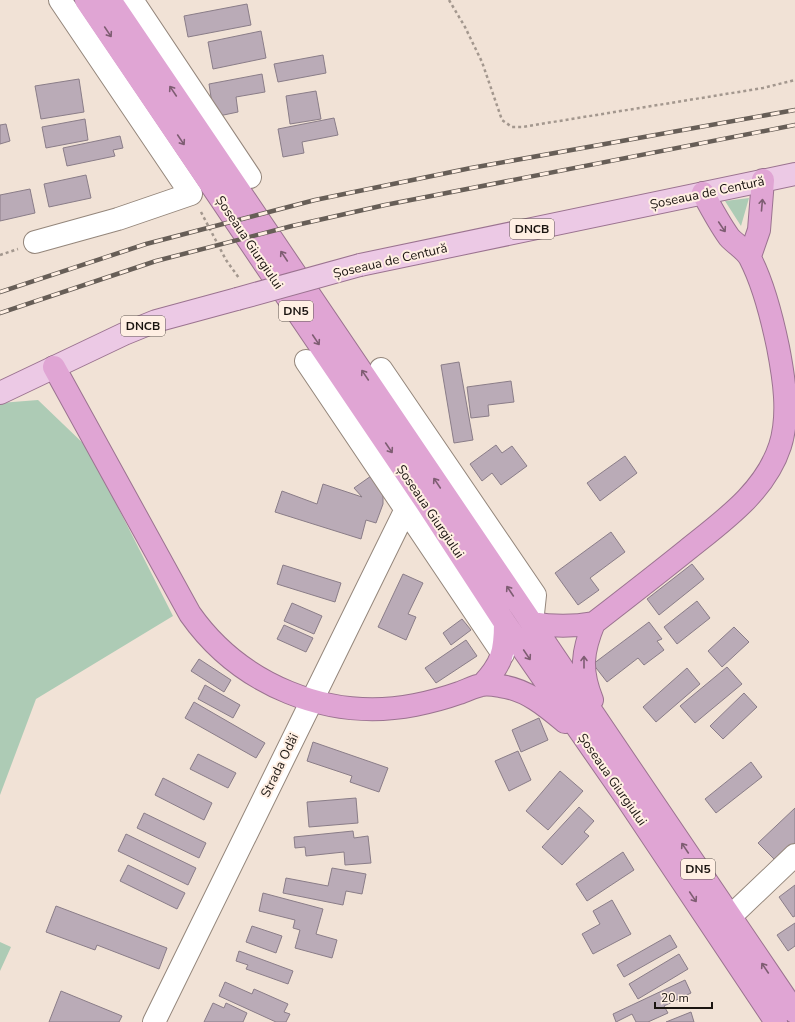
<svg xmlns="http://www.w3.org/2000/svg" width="795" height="1022" font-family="'Nunito Sans',sans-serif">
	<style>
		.green { fill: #adcbb5 }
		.building { fill: #baabb7; stroke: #8a7d88 }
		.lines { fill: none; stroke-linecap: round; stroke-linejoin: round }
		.minor-casing { stroke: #94867b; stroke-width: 24 }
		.major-casing { stroke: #9b7390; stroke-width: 24 }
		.highway-casing { stroke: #9b7390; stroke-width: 24 }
		.path { stroke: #a3978e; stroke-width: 2.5; stroke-dasharray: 3 3; stroke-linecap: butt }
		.minor { stroke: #fff; stroke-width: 22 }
		.major { stroke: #ecc9e5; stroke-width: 22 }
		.highway { stroke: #e0a5d4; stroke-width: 22 }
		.rail-casing { stroke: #675e57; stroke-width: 4.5 }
		.rail { stroke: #ffefe3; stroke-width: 3; stroke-dasharray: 9; stroke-linecap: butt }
		.major-bridge-casing { stroke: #9b7390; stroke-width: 24; stroke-linecap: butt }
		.major-bridge { stroke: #ecc9e5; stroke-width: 22 }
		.oneway { stroke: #7e5d72 }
		.labels { text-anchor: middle; stroke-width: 4; stroke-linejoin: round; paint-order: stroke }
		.shield { fill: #ffefe3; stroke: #5f5650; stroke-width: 1 }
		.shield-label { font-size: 12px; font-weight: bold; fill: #1b1511 }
		.street-label { font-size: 13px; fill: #1b1511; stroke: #ffefe3 }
	</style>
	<rect width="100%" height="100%" fill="#f1e2d6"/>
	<path class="green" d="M749,198L741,226L725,201Z
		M38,400L88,448L173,616L36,699L0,795V403Z
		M0,942L11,947L0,971Z"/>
	<path class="building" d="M247,4L251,25L188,37L184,16Z
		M261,31L266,58L213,69L208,42Z
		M323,55L326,73L278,82L274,64Z
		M262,74L265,92L236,97L238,112L214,117L209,84Z
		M79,79L84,112L41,119L35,86Z
		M316,91L321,119L290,124L286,96Z
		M334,118L338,135L302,142L304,153L283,157L278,129Z
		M85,119L88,140L46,148L42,127Z
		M6,124L10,141L0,144V125Z
		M120,136L123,148L113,150L115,156L67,166L63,148Z
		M86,175L91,198L49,207L44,184Z
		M30,189L35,213L0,221V195Z
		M459,362L473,440L454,443L441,365Z
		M511,381L514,402L488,405L489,416L471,418L467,387Z
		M496,445L502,453L512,446L527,466L501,485L492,473L482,481L470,464Z
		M625,456L637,473L600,501L587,483Z
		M371,476L383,493V504L376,523L366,520L361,539L275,512L282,491L317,504L323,484L362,497L354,488Z
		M611,532L625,552L590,578L599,590L578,605L555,573Z
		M692,564L704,579L659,615L647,599Z
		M283,565L341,583L335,602L277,584Z
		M403,574L423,583L408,614L416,617L406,640L378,627Z
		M697,601L710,618L677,644L664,627Z
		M292,603L322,616L314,634L284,621Z
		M462,619L471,630L451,645L443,633Z
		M649,622L662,639L657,641L664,650L644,665L638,658L607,682L593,664Z
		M284,625L313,638L306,652L277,639Z
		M734,627L749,642L722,667L708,651Z
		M466,640L477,656L436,683L425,668Z
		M199,659L231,680L224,692L191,671Z
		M727,667L742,684L695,723L680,706Z
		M687,668L700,684L656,722L643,707Z
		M205,685L240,705L233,718L198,699Z
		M744,693L757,707L723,739L710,726Z
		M194,702L265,743L256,758L185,718Z
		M539,718L548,740L521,752L512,730Z
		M313,742L388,768L379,792L350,782L352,776L307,761Z
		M518,751L531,780L509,791L495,761Z
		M198,754L236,773L228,788L190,769Z
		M751,762L762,777L716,813L705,799Z
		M560,771L583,791L548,830L526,811Z
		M163,778L212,803L204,820L155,795Z
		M356,798L358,823L309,827L307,802Z
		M579,807L594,821L584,832L589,836L562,865L542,847Z
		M795,808V843L776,861L758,843Z
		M144,813L206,843L199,858L137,828Z
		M353,831L354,838L368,836L371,863L345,865L344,852L306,856L305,847L295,848L294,837Z
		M126,834L196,868L188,885L118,851Z
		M623,852L634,870L587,901L576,884Z
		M128,865L185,893L177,909L120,881Z
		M332,868L366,874L362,894L346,891L343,905L283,893L286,878L328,886Z
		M795,885V916L793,917L779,897Z
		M263,893L323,909L316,934L337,940L332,958L295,948L300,930L293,928L295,920L259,911Z
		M612,900L631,934L593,954L582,934L600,924L593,911Z
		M56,906L167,948L159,969L97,945L95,950L46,932Z
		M795,923V946L788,951L777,935Z
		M252,926L282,936L276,953L246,942Z
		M670,935L677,947L624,977L617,965Z
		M239,951L293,971L288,984L246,969L248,965L236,961Z
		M679,954L688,969L638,999L629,984Z
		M685,980L691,993L664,1006L668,1013L648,1022H636L632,1014L616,1022L613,1014Z
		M225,982L252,994L254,989L288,1004L284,1012L290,1014L286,1022H276L219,996Z
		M61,991L122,1016L119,1022H49Z
		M213,1003L224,1008L226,1003L247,1013L243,1022H204Z
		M691,1012L694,1022H666Z"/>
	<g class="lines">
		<defs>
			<path id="minor" d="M132,0L250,177
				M35,242L118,219L191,194L60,0
				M306,361L503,654
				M381,369L535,595L532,623
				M731,916L795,855
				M154,1022L406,509"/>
			<path id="major" d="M360,265L795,174
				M0,393L124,334L156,321L237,299"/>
			<path id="highway" d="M86,0L428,505L505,623L627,799L776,1022
				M110,0L795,1012
				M750,256L759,230L763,180
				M54,367L190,614C240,685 329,722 415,705C430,702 445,698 459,693C466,691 474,686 482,685C487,684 494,685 500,686C526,689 546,706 565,722
				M532,623C554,627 572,627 594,623C625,599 656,575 687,550C723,521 765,492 780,446C790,415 784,378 778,347C772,318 764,285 750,258C746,250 735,244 729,237C719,223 711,208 703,193
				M482,685C502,664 505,652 505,623
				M592,700C580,670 582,652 594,623"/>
		</defs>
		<use href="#minor" class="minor-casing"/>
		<use href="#major" class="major-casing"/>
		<use href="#highway" class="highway-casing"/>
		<path class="path" d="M449,0L465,27L482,62L502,120L512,127H522L763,88L795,80
			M201,212L226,260L239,278
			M0,255L18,249"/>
		<use href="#minor" class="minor"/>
		<use href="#major" class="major"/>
		<use href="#highway" class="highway"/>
		<defs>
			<path id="rail" d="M0,292L146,244L315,200L471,168L795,110
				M0,313L156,261L292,226L385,205L795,125"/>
		</defs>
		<use href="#rail" class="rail-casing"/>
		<use href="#rail" class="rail"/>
		<defs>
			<path id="major-bridge" d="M237,299L360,265"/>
		</defs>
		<use href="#major-bridge" class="major-bridge-casing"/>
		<use href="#major-bridge" class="major-bridge"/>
	</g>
	<defs><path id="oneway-shaft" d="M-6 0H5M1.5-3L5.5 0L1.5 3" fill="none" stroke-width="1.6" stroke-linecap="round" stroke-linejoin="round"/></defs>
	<g class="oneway">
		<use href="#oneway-shaft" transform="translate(108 32) rotate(56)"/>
		<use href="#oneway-shaft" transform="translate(173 91) rotate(-124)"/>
		<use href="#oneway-shaft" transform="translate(181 140) rotate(56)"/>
		<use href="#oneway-shaft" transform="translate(762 205) rotate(-85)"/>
		<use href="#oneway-shaft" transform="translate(722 227) rotate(56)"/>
		<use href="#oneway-shaft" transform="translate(284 256) rotate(-124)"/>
		<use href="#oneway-shaft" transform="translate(316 340) rotate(56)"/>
		<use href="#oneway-shaft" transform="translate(365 375) rotate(-124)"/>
		<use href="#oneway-shaft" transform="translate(389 448) rotate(56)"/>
		<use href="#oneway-shaft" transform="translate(437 483) rotate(-124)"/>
		<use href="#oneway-shaft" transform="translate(510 591) rotate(-124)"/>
		<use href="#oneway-shaft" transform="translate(527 655) rotate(56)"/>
		<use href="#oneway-shaft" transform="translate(584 662) rotate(-90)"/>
		<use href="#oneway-shaft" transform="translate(685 848) rotate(-124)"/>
		<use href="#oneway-shaft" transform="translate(693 897) rotate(56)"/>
		<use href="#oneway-shaft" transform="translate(765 968) rotate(-124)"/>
	</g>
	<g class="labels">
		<g class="shield">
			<rect x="510" y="219" width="44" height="20" rx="3"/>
			<rect x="279" y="301" width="34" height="20" rx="3"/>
			<rect x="121" y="316" width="44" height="20" rx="3"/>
			<rect x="681" y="859" width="34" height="20" rx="3"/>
		</g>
		<g class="shield-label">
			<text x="532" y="233">DNCB</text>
			<text x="296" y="315">DN5</text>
			<text x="143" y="330">DNCB</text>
			<text x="698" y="873">DN5</text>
		</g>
		<g class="street-label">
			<text transform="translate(707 192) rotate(-12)" y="5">Șoseaua de Centură</text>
			<text transform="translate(250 242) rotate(56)" y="5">Șoseaua Giurgiului</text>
			<text transform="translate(390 260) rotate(-13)" y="5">Șoseaua de Centură</text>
			<text transform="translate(431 511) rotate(56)" y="5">Șoseaua Giurgiului</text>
			<text transform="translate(279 765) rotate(-64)" y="5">Strada Odăi</text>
			<text transform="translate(613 779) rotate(55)" y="5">Șoseaua Giurgiului</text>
		</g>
	</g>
	<path d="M655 1002v6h57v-6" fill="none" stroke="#1b1511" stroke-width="2"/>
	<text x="661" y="1002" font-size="12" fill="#1b1511" stroke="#ffefe3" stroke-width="3" paint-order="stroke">20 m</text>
</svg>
